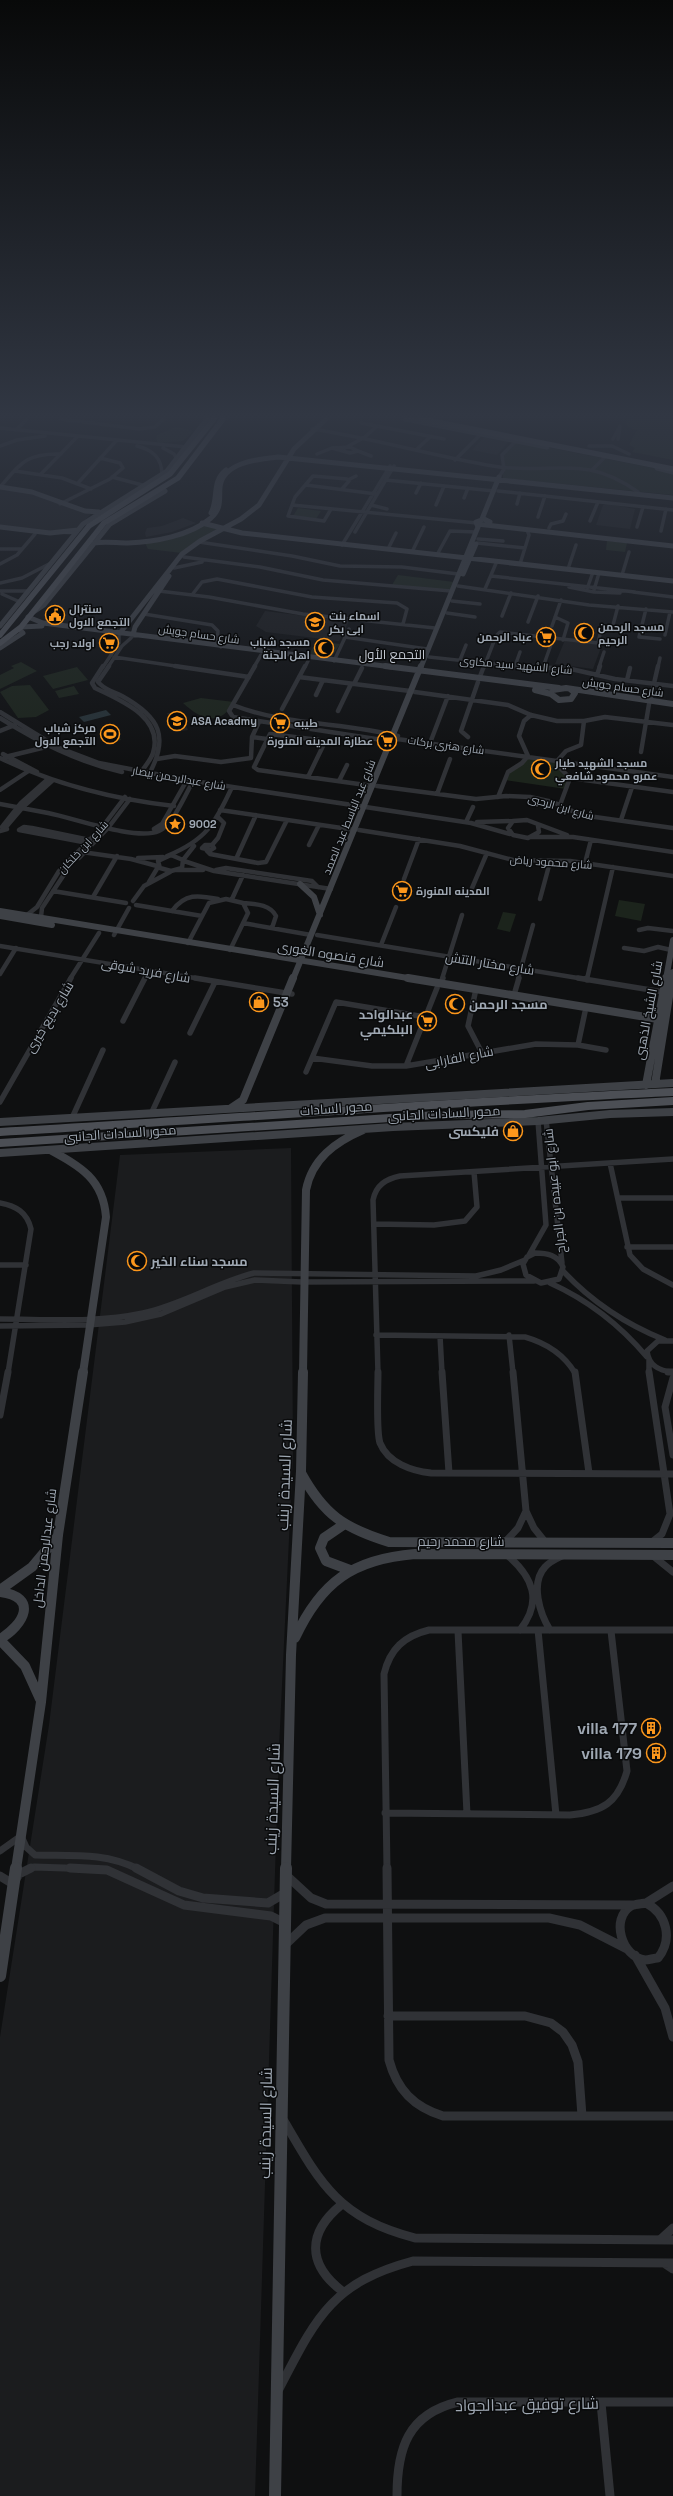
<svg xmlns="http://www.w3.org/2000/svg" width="673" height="2496" font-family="'Space Grotesk',Cairo,sans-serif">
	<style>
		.built { fill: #1b1c1e }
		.green { fill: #1c241c }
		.water { fill: #273237 }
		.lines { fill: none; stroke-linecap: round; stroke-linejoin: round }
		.street-far4 { stroke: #303236; stroke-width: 3.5 }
		.street-far3 { stroke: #303236; stroke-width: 4.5 }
		.street-far2 { stroke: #303236; stroke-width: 5.5 }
		.street-far1 { stroke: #303236; stroke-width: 7 }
		.street { stroke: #303236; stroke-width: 9 }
		.secondary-far4 { stroke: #3e4146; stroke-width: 5 }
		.secondary-far3 { stroke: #3e4146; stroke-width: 6 }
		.secondary-far2 { stroke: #3e4146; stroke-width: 8 }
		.secondary-far1 { stroke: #3e4146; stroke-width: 10 }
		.secondary { stroke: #3e4146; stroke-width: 12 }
		.primary-far1 { stroke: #4c4f55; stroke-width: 5.5 }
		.primary { stroke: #4c4f55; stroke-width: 8 }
		.labels { text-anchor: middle; stroke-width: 3; stroke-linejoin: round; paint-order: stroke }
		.far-poi-label { font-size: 11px; font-weight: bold; fill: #9fa8b3; stroke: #0a0b0c; text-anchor: start }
		.far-street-label { font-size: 11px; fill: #9fa8b3; stroke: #0a0b0c }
		.far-quarter-label { font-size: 13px; fill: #c1c6cf; stroke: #0a0b0c }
		.street-label { font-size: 13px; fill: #9fa8b3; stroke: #0a0b0c }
		.poi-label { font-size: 13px; font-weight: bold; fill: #9fa8b3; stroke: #0a0b0c; text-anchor: start }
		.near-street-label { font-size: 16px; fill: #9fa8b3; stroke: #0a0b0c }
		.near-poi-label { font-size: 16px; font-weight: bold; fill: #9fa8b3; stroke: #0a0b0c; text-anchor: end }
	</style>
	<rect width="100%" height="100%" fill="#0f1011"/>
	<path class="built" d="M485,436L509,441L497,455L472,450Z
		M0,488L25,492L91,514L70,535L0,528Z
		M608,504L635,509L630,529L596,525L603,505Z
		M183,518L196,523L172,532L146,537L145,533L147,528L162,526Z
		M265,611L297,615L349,621L339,641L266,632L256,626Z
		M565,640L602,645L593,669L555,664Z
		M179,712L188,730L175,732L167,713Z
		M291,1148L293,1455L279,1748L255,2496H0V2037L49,1725L120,1155Z"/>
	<path class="green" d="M625,419H673V460L632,452L635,448L629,445L637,430L628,427Z
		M176,427L194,431L183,441L158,443L156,439L157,435Z
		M516,441L673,472V495L503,478L502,455Z
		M298,508L321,511L316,519L293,516Z
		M202,523L222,530L182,553L148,549L144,541L171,536Z
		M607,541L627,543L625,552L606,550Z
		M398,575L454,582L451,591L392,585Z
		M317,641L340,644L332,656L309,654Z
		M21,662L37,671L0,689V675L14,668L11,666Z
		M77,667L88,680L53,689L43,676Z
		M30,685L49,710L36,717L18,718L0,692L12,686Z
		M74,686L79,694L59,698L55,691Z
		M201,698L234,702C220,728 200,719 183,703Z
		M114,728L121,740L110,743L100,731Z
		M528,756L558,763L570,778L566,789L505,780L506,776Z
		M619,900L645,904L641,921L615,916L617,908L641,912L617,908Z
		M503,912L516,914L510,932L497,929Z"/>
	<path class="water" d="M106,710L111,715L84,722L79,717Z"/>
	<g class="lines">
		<path class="street-far4" d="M61,419L139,429L155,427L164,419
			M361,423L444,439
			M0,428L186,447
			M312,429C373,438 432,456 493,466C551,476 583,452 638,492
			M16,430L27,419
			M613,439L620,426L618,439
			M0,446L17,440L45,436
			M137,446C153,450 162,458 162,475
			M589,446H612L629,454
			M350,447L358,451L350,453L332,448Z
			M163,448L174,454L177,459
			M345,448L365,437L377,426
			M416,450L430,437
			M358,451L371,456
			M317,454L332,448
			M455,460L481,434
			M593,469L604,458
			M15,471L62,478L91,489
			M41,474L77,437
			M112,477L146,486
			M499,477L504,469L502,455L516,441
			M348,480L356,476
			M386,480L494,491
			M78,483L116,441
			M306,485L376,494
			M0,487C21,463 26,453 61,454
			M498,491L673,510
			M416,493L421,483
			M464,498L468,488
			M60,504L110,479L123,468L120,463L100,458
			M517,504L520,493
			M292,505L477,523
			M371,505L387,509
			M436,505L444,486
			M331,509L324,521L288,516L295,497L313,476L347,479L349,481L342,489
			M538,517L545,496
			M590,521L598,502
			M637,527L643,507
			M549,528L551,524L563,521L566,514
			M661,531L666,509
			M355,532L394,466
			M478,539L503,541
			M199,542L292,556L340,566L402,567L458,574
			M477,543L525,548
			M342,545L390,466
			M389,547L396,533
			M0,549H22
			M413,550L424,527
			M438,553L450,531L476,532
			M184,557L260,567L323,580L451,591
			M0,564L17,555L35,534
			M520,564L529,535L527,530
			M174,568L202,562
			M568,569L576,545
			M622,575L629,552
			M491,576L635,592
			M0,583L22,578L49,564
			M458,586L589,605L673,612
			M569,587L594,592L620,593
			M485,589L497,561
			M587,589L593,572
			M594,590L599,573
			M0,591H28
			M159,591L209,597L303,614L435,628
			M633,592L673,597
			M2,594L20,602
			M192,595L202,582L217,579L312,597L397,603L407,609L403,624
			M452,601L480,604
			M646,609L639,637L660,639
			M447,613L475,617
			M144,614L212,625L218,631L217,642L221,647
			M502,616L511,593
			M555,617L568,623L563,640
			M528,622L538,596
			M552,626L561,600
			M612,629L618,606
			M665,635L670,612
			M345,637L427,649
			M114,657L182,667
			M429,657L521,667
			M460,660L466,645
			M334,661L349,629
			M515,666L520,652
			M103,667L119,643V636
			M108,667L122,646L131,638
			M254,667L261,655
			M305,667L308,661
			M484,667L496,636L500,632L598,643L600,634
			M543,667L553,639
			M599,667L604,652
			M658,667L660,658"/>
		<path class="street-far3" d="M103,666L92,683L95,688C120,700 164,717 153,753C151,760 144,767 140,774
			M109,666L98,682L100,684C106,690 114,692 122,696C160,717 170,737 148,776
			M175,666L249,677
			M255,666L229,711L233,717L376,739H397L673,777
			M512,666L571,669L615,679L673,686
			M543,668L544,666
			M597,675L600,666
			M299,677L410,691
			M479,679L484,666
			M627,680L630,668
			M354,684L362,668
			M415,692L508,705L531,715L557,721H584L605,717L673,725
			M316,695L323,680
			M650,701L658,666
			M233,705C286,726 343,722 398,736
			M282,709L305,666
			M338,711L351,684
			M0,712L57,747L99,763L187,780L471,823L510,834
			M0,718C39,742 77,762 122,772
			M0,731L15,725
			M252,737L267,739
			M468,737L461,731L478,682
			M319,740L270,734L254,767L258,770L373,786
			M430,743L448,696
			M641,752L649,704
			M3,754L37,772
			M5,757L46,747
			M0,758C56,785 112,799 174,806
			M157,759L175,756L221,762L251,758L252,737L259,722
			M308,777L323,746
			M570,778L673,792
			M339,781L347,765
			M377,786L476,799L506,796L530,797L553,802L581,815L673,828
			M0,790L27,772
			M437,794L450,759
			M498,797L508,772L522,763L528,756L519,736L524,721L531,715
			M0,804C16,807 32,810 48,813C74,818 136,841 159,831C172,826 186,794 193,781
			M560,805L570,778L561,769L558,760L566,751L581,745L584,721
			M220,810L355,830
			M621,820L632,787
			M466,822L473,807
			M477,822L513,821
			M538,826L539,832L528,838L513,835L508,828L513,821L527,820L567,835
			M2,827L21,803L48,779
			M6,827L23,807L53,780
			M154,829L162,824L187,780
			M359,830L460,846L513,860L570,861L673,876
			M0,831L7,829L3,826
			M531,837H573L673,852
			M88,843L19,830L24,827L32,828L90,840
			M205,845H212L214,848L211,850L202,848Z
			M212,845L218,838L224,823L217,816
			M309,845L319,825
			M207,851L210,854L258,863L266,862L287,820
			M82,852L131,859L157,866
			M171,855L183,860L182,868L171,871L160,868L158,861Z
			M167,856C206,840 215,824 232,787
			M79,858L108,828L130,799
			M138,858L163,857
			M236,859L256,815
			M183,860L194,846
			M184,861L214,871L331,889
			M585,863L591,840
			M176,870H203
			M216,870L226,868L312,881L318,887
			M404,879L419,839
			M149,882L158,867
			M472,888L487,853
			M53,891L126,903
			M93,897L117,856
			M232,899L243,875
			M540,899L550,862
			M133,901L144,886L170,872
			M243,903C255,904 270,904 276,916L272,928
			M136,905L202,916
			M172,911C185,893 198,895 218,899
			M27,915L37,907L59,871L103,826L125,797
			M41,917L42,908L69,867
			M243,923L311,935
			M639,930L648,928L673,931
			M114,935L129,908
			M317,935L584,979
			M188,943L209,903L226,899L243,903L248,913L230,950
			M381,945L396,907
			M0,946L201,979
			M624,948L644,951L658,947L671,950
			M0,974L16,948
			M70,979L99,933
			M145,979L149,971
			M442,979L462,915
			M518,979L533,925
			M587,979L613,867"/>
		<path class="street-far2" d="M195,978L292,994
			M578,978L663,992
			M587,980V978
			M441,983L443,978
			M476,989L468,1026L482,1053
			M514,995L519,978
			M123,1021L145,978
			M190,1033L215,982
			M578,1045L585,1012
			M312,1058L372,1066H406L536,1044L578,1045L606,1050
			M406,1066L437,988
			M306,1072L336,1002L425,1017
			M0,1102L71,978
			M151,1114L175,1062
			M72,1118L103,1050
			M546,1120L562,1263
			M610,1163L630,1255L643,1269L673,1285
			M619,1198H673
			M0,1203C16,1206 27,1212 31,1229L8,1373
			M374,1224L434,1225L465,1221L477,1207L474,1172
			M627,1247H673
			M535,1253C547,1253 558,1255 563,1267L559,1279L541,1283L526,1275L523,1264L527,1257Z
			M529,1255L546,1225L538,1121
			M0,1265H26
			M563,1271C592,1302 625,1324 665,1340
			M550,1283C588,1300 620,1325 647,1357
			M0,1319C47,1319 96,1323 143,1313C181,1305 215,1283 254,1273L476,1276L501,1270L525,1260
			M0,1326L88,1325L125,1322L161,1314L225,1287L255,1280L302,1282L534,1281
			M376,1335L525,1337C546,1343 563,1353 575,1373
			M509,1335L513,1373
			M440,1336L442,1373
			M673,1341H658L647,1351C649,1366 659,1371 673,1372
			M649,1360V1373
			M378,1373L373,1200C376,1185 386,1179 400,1176L673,1159"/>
		<path class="street-far1" d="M378,1372C378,1386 376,1432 380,1443C388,1463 412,1471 431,1473L673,1474
			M442,1372L449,1473
			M513,1372L526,1511L534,1528L546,1543
			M575,1372L589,1473
			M649,1372L670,1514L662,1534L652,1542
			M668,1372H673
			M673,1378L665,1407L673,1455
			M0,1415L8,1372
			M505,1542L518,1528L526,1511
			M507,1555C533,1577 543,1601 520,1630
			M652,1555L673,1572
			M538,1630L556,1815
			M550,1630C540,1614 530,1583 545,1567C550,1561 558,1558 564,1555
			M458,1631L467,1814
			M385,1813L570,1815C602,1812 618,1803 627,1771L611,1631
			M0,1851L21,1836L26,1847L35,1855C72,1856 104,1852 138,1869
			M29,1869L34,1867L95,1869
			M387,1869L384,1674C390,1649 404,1636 429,1630H673"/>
		<path class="street" d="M70,1868L107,1870L184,1905L271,1916L285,1923
			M136,1868L179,1891L203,1898L268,1903L285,1893
			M387,1868L389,2060C397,2090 414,2107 443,2116H673
			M286,1875L311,1898L326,1904L634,1905
			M0,1876L13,1884L19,1874L31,1868
			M646,1903C667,1914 673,1939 658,1958C654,1958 649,1960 645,1960C622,1957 610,1919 631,1906C635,1904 641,1904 646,1903Z
			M646,1903L673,1886
			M286,1944L306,1925L325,1918H549L580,1925L627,1949
			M635,1955L665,2008L673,2037
			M388,2016H525L551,2023L563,2032L572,2045L578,2062L582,2116
			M284,2121C321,2185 339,2218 415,2238L673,2240
			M341,2205C307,2233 307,2264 342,2291
			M661,2239L673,2228
			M664,2263L673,2269
			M279,2389C316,2318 331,2283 413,2261L673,2263
			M601,2403L610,2496
			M397,2496C397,2448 408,2414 458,2402H673"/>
		<path class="secondary-far4" d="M405,419L547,447
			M657,468L673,472
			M0,487L32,492L85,511L99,512
			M211,513C219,498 211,482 226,470
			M482,519L499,477
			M202,523L242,533L673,581
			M486,525L673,546
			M0,527L50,533L78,530
			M94,543C105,541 116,543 128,543C154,542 190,536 211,518C222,508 219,500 220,487C223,462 259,459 278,457L673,498
			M463,574L476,544
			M32,613L44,605L110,524L165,491L162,489
			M28,617L43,623L392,667
			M0,626L83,524L167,471L207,419
			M21,627L42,626
			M120,633L182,554L200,541L241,519L259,505L294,449L326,419
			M133,635L135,627L169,576
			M0,648L23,633L19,629
			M421,667L478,527L476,522L484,519L490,522L486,525L477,524"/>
		<path class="secondary-far3" d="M385,666L559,688
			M570,689L575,693L571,699L559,700L551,694L553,690L566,688L673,704
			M535,690L551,694
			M300,884L314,897L320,915
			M0,911L414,979
			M0,916L52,925
			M293,979L421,666
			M666,979L673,940
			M672,979L673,972"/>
		<path class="secondary-far2" d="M408,978L658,1019
			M655,1084L672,978
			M646,1085L666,978
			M231,1108L243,1100L293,978
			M0,1122L673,1083
			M50,1150C81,1167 103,1179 106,1217L83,1373
			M0,1153L393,1127L538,1121L610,1114L673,1112
			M303,1373L306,1190C312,1159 335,1142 363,1130"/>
		<path class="secondary-far1" d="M301,1473C324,1515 344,1528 389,1542L673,1543
			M343,1525L324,1538L320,1548L326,1561L350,1570
			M0,1590L32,1567L58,1536
			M0,1592C39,1597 24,1625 0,1639
			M295,1638C321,1582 353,1559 415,1554L673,1555
			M0,1640L25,1666L40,1699
			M16,1869L41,1702L58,1535L83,1372
			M286,1869L291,1655L301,1471L303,1372"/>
		<path class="secondary" d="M0,1976L16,1868
			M275,2496L286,1868"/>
		<path class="primary-far1" d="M421,419L673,469
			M0,635L89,526L170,474L214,419
			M0,643L21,627L104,523L178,478L223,419"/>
		<path class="primary" d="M0,1132C224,1119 449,1102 673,1092
			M0,1143L437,1115L525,1114L588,1106L673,1101"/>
	</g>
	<linearGradient id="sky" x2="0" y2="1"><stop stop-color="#080909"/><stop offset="0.54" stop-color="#313743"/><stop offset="1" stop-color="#313743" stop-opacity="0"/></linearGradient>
	<rect width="673" height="769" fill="url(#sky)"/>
	<defs>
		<symbol id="civic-ring" viewBox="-11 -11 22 22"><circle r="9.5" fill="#0a0b0c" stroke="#fc971c" stroke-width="1.5"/><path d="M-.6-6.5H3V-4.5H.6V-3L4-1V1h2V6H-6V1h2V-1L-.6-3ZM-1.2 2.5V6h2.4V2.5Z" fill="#fc971c"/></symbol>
		<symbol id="school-ring" viewBox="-11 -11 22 22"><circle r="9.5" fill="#0a0b0c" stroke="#fc971c" stroke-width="1.5"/><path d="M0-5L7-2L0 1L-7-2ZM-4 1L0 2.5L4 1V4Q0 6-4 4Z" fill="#fc971c"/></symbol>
		<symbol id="mosque-ring" viewBox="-11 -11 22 22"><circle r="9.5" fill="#0a0b0c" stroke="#fc971c" stroke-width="1.5"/><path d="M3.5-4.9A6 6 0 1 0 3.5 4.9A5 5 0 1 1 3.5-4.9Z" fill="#fc971c"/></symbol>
		<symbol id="supermarket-ring" viewBox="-11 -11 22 22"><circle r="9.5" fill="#0a0b0c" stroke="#fc971c" stroke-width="1.5"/><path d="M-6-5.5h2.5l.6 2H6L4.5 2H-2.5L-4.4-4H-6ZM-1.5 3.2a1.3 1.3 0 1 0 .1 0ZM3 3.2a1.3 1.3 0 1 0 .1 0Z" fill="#fc971c"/></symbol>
		<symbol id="university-ring" viewBox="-11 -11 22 22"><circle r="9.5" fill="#0a0b0c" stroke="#fc971c" stroke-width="1.5"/><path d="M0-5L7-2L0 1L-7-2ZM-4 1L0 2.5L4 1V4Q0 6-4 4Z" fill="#fc971c"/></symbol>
		<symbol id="stadium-ring" viewBox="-11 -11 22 22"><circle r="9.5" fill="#0a0b0c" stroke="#fc971c" stroke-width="1.5"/><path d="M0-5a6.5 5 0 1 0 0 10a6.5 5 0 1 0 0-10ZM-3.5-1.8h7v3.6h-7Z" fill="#fc971c"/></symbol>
		<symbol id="sight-ring" viewBox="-11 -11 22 22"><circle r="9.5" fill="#0a0b0c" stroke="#fc971c" stroke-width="1.5"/><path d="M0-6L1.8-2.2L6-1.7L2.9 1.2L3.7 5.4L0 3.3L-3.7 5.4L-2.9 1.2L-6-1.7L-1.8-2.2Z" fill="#fc971c"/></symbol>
		<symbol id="shop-ring" viewBox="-11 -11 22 22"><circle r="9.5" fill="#0a0b0c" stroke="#fc971c" stroke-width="1.5"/><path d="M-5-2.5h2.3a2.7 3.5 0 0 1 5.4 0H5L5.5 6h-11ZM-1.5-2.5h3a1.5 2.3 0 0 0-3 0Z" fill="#fc971c"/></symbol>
		<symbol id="building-ring" viewBox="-11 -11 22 22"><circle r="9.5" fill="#0a0b0c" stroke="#fc971c" stroke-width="1.5"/><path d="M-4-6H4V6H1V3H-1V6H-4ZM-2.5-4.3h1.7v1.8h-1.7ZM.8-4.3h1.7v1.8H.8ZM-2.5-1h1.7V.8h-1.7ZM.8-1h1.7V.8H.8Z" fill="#fc971c"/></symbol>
	</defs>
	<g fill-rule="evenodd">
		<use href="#civic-ring" x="44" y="604" width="22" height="22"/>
		<use href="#school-ring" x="304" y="611" width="22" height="22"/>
		<use href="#mosque-ring" x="573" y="622" width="22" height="22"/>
		<use href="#supermarket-ring" x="535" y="626" width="22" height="22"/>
		<use href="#supermarket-ring" x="98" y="632" width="22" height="22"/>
		<use href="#mosque-ring" x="313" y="637" width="22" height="22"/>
		<use href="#university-ring" x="166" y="710" width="22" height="22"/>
		<use href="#supermarket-ring" x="269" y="712" width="22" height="22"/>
		<use href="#stadium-ring" x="99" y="723" width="22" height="22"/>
		<use href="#supermarket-ring" x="376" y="730" width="22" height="22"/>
		<use href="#mosque-ring" x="530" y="758" width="22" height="22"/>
		<use href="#sight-ring" x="164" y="813" width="22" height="22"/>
		<use href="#supermarket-ring" x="391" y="880" width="22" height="22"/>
		<use href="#shop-ring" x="248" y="991" width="22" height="22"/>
		<use href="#mosque-ring" x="444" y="993" width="22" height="22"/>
		<use href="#supermarket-ring" x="416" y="1010" width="22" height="22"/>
		<use href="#shop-ring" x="502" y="1120" width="22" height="22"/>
		<use href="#mosque-ring" x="126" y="1250" width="22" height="22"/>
		<use href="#building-ring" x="640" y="1717" width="22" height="22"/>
		<use href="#building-ring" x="645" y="1742" width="22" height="22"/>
	</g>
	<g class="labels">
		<g class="far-poi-label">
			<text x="69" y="613">سنترال<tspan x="69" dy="13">التجمع الاول</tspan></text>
			<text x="329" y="620">اسماء بنت<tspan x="329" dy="13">ابى بكر</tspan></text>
			<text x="598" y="631">مسجد الرحمن<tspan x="598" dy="13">الرحيم</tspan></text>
			<text x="532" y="641" text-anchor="end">عباد الرحمن</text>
			<text x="310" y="646" text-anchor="end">مسجد شباب<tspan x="310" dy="13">اهل الجنة</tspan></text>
			<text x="95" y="647" text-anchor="end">اولاد رجب</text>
			<text x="191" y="725">ASA Acadmy</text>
			<text x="294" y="727">طيبه</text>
			<text x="96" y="732" text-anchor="end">مركز شباب<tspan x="96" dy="13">التجمع الاول</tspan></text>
			<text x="373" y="745" text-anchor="end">عطارة المدينه المنورة</text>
			<text x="555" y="767">مسجد الشهيد طيار<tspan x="555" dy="13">عمرو محمود شافعي</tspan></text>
			<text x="189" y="828">9002</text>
			<text x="416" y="895">المدينه المنورة</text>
		</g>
		<g class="far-street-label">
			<text transform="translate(199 634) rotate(8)" y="4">شارع حسام جويش</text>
			<text transform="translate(516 665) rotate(5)" y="4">شارع الشهيد سيد مكاوى</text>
			<text transform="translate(623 687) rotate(8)" y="4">شارع حسام جويش</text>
			<text transform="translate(446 745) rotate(8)" y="4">شارع هنرى بركات</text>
			<text transform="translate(179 778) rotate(10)" y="4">شارع عبدالرحمن بيصار</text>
			<text transform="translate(561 807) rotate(16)" y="4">شارع ابن الرحبى</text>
			<text transform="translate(349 817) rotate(-68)" y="4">شارع عبد الباسط عبد الصمد</text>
			<text transform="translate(83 847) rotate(-47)" y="4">شارع ابن خلكان</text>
			<text transform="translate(551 862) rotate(4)" y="4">شارع محمود رياض</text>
		</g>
		<g class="far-quarter-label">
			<text x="392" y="659">التجمع الأول</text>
		</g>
		<g class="street-label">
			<text transform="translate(331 954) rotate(9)" y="5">شارع قنصوه الغورى</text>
			<text transform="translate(490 963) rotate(9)" y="5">شارع مختار التتش</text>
			<text transform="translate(146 970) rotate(10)" y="5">شارع فريد شوقى</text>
			<text transform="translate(648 1010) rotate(-79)" y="5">شارع الشيخ الذهبى</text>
			<text transform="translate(49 1017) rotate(-59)" y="5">شارع بديع خيرى</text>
			<text transform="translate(459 1057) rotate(-11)" y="5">شارع الفارابى</text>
			<text transform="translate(336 1108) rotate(-4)" y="5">محور السادات</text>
			<text transform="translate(444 1113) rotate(-3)" y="5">محور السادات الجانبى</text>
			<text transform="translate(120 1133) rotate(-4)" y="5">محور السادات الجانبى</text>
			<text transform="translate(554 1191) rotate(-96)" y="5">شارع ابو عبيده بن الجراح</text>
			<text x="461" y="1546">شارع محمد رحيم</text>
			<text transform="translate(44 1548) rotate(-83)" y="5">شارع عبدالرحمن الداخل</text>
		</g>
		<g class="poi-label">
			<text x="273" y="1007">53</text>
			<text x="469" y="1009">مسجد الرحمن</text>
			<text x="413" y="1019" text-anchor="end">عبدالواحد<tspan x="413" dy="15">البلكيمي</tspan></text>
			<text x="499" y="1136" text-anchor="end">فليكسى</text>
			<text x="151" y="1266">مسجد سناء الخير</text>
		</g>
		<g class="near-street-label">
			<text transform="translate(284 1475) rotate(-88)" y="6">شارع السيدة زينب</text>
			<text transform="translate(272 1799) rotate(-88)" y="6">شارع السيدة زينب</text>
			<text transform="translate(265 2123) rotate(-89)" y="6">شارع السيدة زينب</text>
			<text transform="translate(527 2404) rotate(-1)" y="6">شارع توفيق عبدالجواد</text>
		</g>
		<g class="near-poi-label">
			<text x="637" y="1734">villa 177</text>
			<text x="642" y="1759">villa 179</text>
		</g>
	</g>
</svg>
